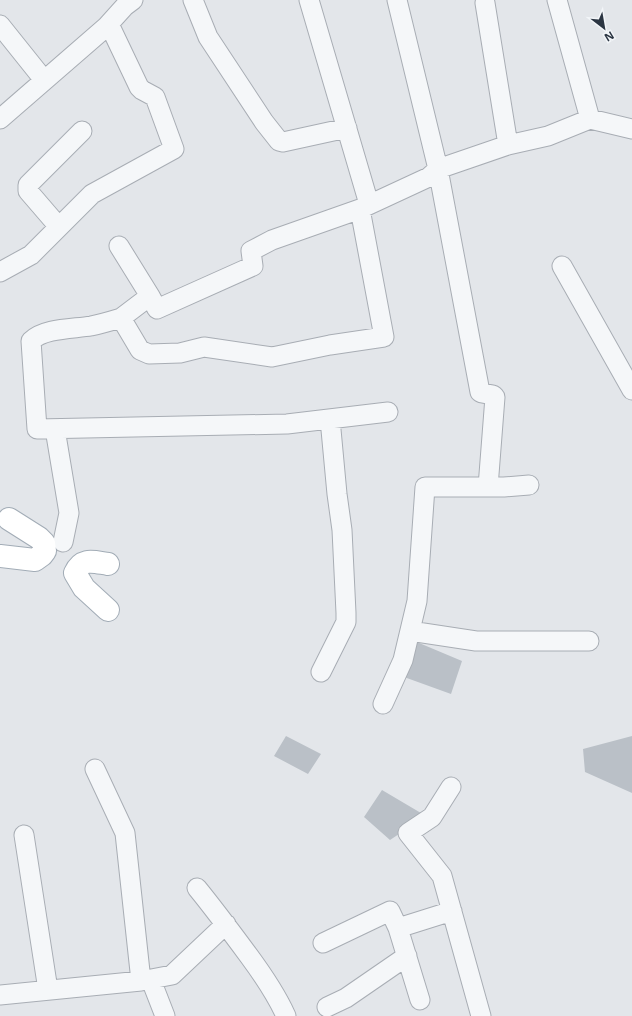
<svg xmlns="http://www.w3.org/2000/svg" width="632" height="1016" font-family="'Noto Sans',sans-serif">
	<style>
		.building { fill: #bac0c7 }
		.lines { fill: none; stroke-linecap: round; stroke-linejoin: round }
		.minor-casing { stroke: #a8adb4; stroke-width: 21 }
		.primary-casing { stroke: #a2acb6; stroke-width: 24 }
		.minor { stroke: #f5f7f9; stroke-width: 19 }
		.primary { stroke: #fff; stroke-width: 22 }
	</style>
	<rect width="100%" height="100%" fill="#e3e6ea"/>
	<path class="building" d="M412,640L462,661L451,694L404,677Z
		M286,736L321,754L308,774L274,756Z
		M632,736V793L585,772L583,749Z
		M382,790L426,816L390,840L364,817Z"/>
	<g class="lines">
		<defs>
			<path id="minor" d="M193,0L208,37L264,122L279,141L283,142L347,128
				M309,0L369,204
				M397,0L438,169L480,392L482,393L493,395L495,397L488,487
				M557,0L590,119
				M485,3L508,145
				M0,25L44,80
				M0,119L106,27L125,6L133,0
				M360,209L384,337L330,345L272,357L204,347L180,353L149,354L140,350L121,318C111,321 101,324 91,326C73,329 44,328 31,341L37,429L287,424L388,412
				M59,227L28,191V185L82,131
				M119,246L150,296L157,309L253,266L251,251L272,240L360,209L429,177L438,169L508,145L548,136L590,119L632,129
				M562,266L632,390
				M0,272L31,255L92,194L174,149L155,97L142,90L139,87L109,24
				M121,318L150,296
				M55,429L69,513L63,542
				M410,631L476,641H589
				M321,672L346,622V613L342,530L337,494L330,419
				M383,704L403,660L417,601L425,487H504L529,485
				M95,769L125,833L141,981
				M451,787L432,817L408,833L442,876L481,1016
				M24,835L48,990
				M197,888C215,910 232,933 249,956C263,975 276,994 286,1016
				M323,943L390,911L398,928
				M151,980L165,1016
				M0,995L141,981L172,975L226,924
				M420,1000L398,928L452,911
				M327,1007L346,998L407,956"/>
			<path id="primary" d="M0,556L35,560L42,555L45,551L44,543L39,538L9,519
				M108,610L84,588L75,573C82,557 94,562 108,564"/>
		</defs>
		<use href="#minor" class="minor-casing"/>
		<use href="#primary" class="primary-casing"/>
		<use href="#minor" class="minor"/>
		<use href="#primary" class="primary"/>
	</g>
	<g transform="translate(604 28) rotate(149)" stroke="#f2f5f8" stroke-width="3" paint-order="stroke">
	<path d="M0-3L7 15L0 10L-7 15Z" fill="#2b3542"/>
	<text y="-6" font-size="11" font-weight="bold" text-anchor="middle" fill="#2b3542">N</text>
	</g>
</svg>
